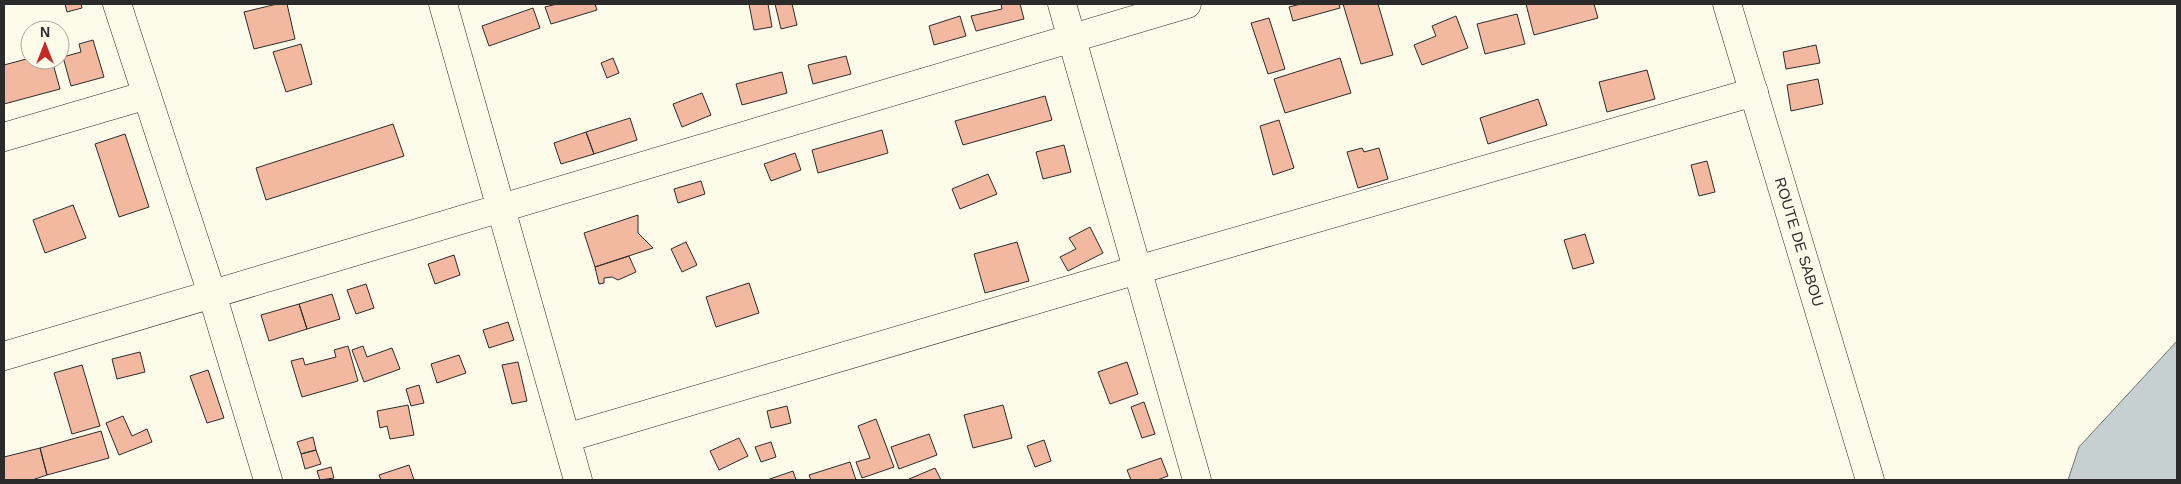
<svg xmlns="http://www.w3.org/2000/svg" width="2181" height="484" font-family="Arial,sans-serif">
	<style>
		.water { fill: #c7d0d0; stroke: #74746e }
		.building { fill: #f2b8a0; stroke: #2b2b2b }
		.lines { fill: none; stroke-linecap: round; stroke-linejoin: round }
		.street-casing { stroke: #2b2b2b; stroke-width: 29 }
		.primary-casing { stroke: #2b2b2b; stroke-width: 29 }
		.street { stroke: #fdfbea; stroke-width: 28 }
		.primary { stroke: #fdfbea; stroke-width: 28 }
		.labels { text-anchor: middle; stroke-width: 4; stroke-linejoin: round; paint-order: stroke }
		.street-label { font-size: 15px; fill: #2b2b2b; stroke: #fdfbea }
	</style>
	<rect width="100%" height="100%" fill="#fdfbea"/>
	<path class="water" d="M2177,341V480H2068L2079,447Z"/>
	<path class="building" d="M65,4H81L82,8L67,12Z
		M277,4H287L295,39L254,49L244,12Z
		M557,4H595L597,10L551,24L545,7Z
		M749,4H768L772,27L754,30Z
		M775,4H792L797,25L781,29Z
		M1001,4H1020L1024,19L976,31L971,16L1002,9Z
		M1301,4H1339L1340,8L1293,21L1289,7Z
		M1343,4H1378L1393,55L1361,64Z
		M1526,4H1594L1598,18L1534,35Z
		M533,8L540,28L489,46L482,26Z
		M1517,14L1525,44L1485,54L1477,24Z
		M960,16L966,36L934,45L929,26Z
		M1456,16L1468,48L1422,65L1414,45L1436,36L1432,26Z
		M1269,18L1285,69L1268,74L1251,23Z
		M93,40L104,77L71,86L63,57L81,52L79,44Z
		M301,44L312,84L286,92L273,52Z
		M1816,45L1820,63L1786,69L1783,52Z
		M846,56L851,74L813,84L808,65Z
		M30,58V60H52L60,89L4,104V65Z
		M613,58L619,73L607,78L601,63Z
		M1340,58L1351,93L1285,113L1274,79Z
		M1647,70L1655,99L1607,112L1599,82Z
		M782,72L787,93L742,105L736,84Z
		M1818,79L1823,104L1791,111L1787,85Z
		M702,93L711,115L682,127L673,104Z
		M1045,96L1052,120L963,145L955,121Z
		M1538,99L1547,125L1488,144L1480,118Z
		M630,118L637,140L594,154L586,132Z
		M1279,120L1294,168L1273,175L1260,126Z
		M393,124L404,156L266,200L256,168Z
		M882,130L888,153L818,173L812,150Z
		M586,132L594,154L561,164L554,143Z
		M125,134L149,207L119,217L95,144Z
		M1064,145L1071,172L1043,179L1036,152Z
		M1362,148L1364,152L1379,148L1388,179L1358,188L1347,152Z
		M795,153L801,170L771,181L764,164Z
		M1707,161L1715,192L1699,196L1691,165Z
		M988,174L997,194L960,209L952,189Z
		M701,181L705,194L678,203L674,189Z
		M73,205L86,238L45,253L33,220Z
		M638,215V233L653,248L595,267L584,233Z
		M1090,227L1103,253L1068,271L1060,257L1076,249L1069,238Z
		M1585,234L1594,263L1573,269L1564,240Z
		M686,242L697,265L682,272L671,249Z
		M1017,242L1029,281L985,293L974,254Z
		M454,255L460,275L435,284L428,264Z
		M629,256L636,272L618,280L612,277L604,278V283L599,284L595,267Z
		M749,283L759,313L716,327L706,297Z
		M366,284L374,308L356,314L347,290Z
		M332,294L340,319L307,329L299,304Z
		M299,304L307,329L269,341L261,315Z
		M508,322L514,340L489,348L483,330Z
		M348,346L358,381L302,397L291,361L303,358L305,365L336,357L334,350Z
		M363,346L367,357L392,348L400,369L364,382L352,350Z
		M140,352L145,372L117,379L112,359Z
		M459,355L466,373L437,383L431,364Z
		M518,362L527,401L512,404L502,365Z
		M1127,362L1138,394L1110,404L1098,372Z
		M82,365L100,426L72,434L54,373Z
		M208,370L224,418L207,423L190,376Z
		M419,385L424,403L411,406L406,389Z
		M1144,402L1155,434L1142,438L1131,407Z
		M408,405L414,435L390,439L387,426L380,428L377,411Z
		M1003,405L1012,438L973,448L964,415Z
		M787,406L791,423L771,428L767,411Z
		M123,416L132,436L147,429L152,442L119,455L106,423Z
		M876,419L894,467L862,478L856,462L870,458L858,426Z
		M101,431L109,458L47,475L40,448Z
		M929,434L937,455L899,469L891,447Z
		M313,437L316,450L301,454L297,442Z
		M739,438L748,456L719,470L710,451Z
		M1044,440L1051,461L1035,467L1027,446Z
		M771,442L776,457L761,462L755,447Z
		M40,448L47,475L32,480H4V457Z
		M316,450L321,464L305,469L301,454Z
		M1161,458L1168,476L1157,480H1131L1127,470Z
		M850,462L856,480H811L809,475Z
		M409,465L414,480H381L379,475Z
		M331,467L334,478L320,480L317,471Z
		M935,468L941,480H907Z
		M793,471L796,480H767Z"/>
	<g class="lines">
		<defs>
			<path id="street" d="M117,4L212,294L268,480
				M443,4L578,480
				M1062,4L1197,480
				M4,137L147,95
				M4,356L1187,4
				M566,438L1137,270L1754,92"/>
			<path id="primary" d="M1727,4L1870,480"/>
		</defs>
		<use href="#street" class="street-casing"/>
		<use href="#primary" class="primary-casing"/>
		<use href="#street" class="street"/>
		<use href="#primary" class="primary"/>
	</g>
	<g class="labels">
		<g class="street-label">
			<text transform="translate(1799 242) rotate(73)" y="5">ROUTE DE SABOU</text>
		</g>
	</g>
	<rect width="2181" height="484" fill="none" stroke="#2b2b2b" stroke-width="10"/>
	<g transform="translate(45 45)"><circle r="24" fill="#fdfbea" stroke="#a9a89e"/>
	<path d="M0-4L9 19L0 12L-9 19Z" fill="#c62828"/>
	<text y="-8" font-size="14" font-weight="bold" text-anchor="middle" fill="#2b2b2b">N</text>
	</g>
</svg>
